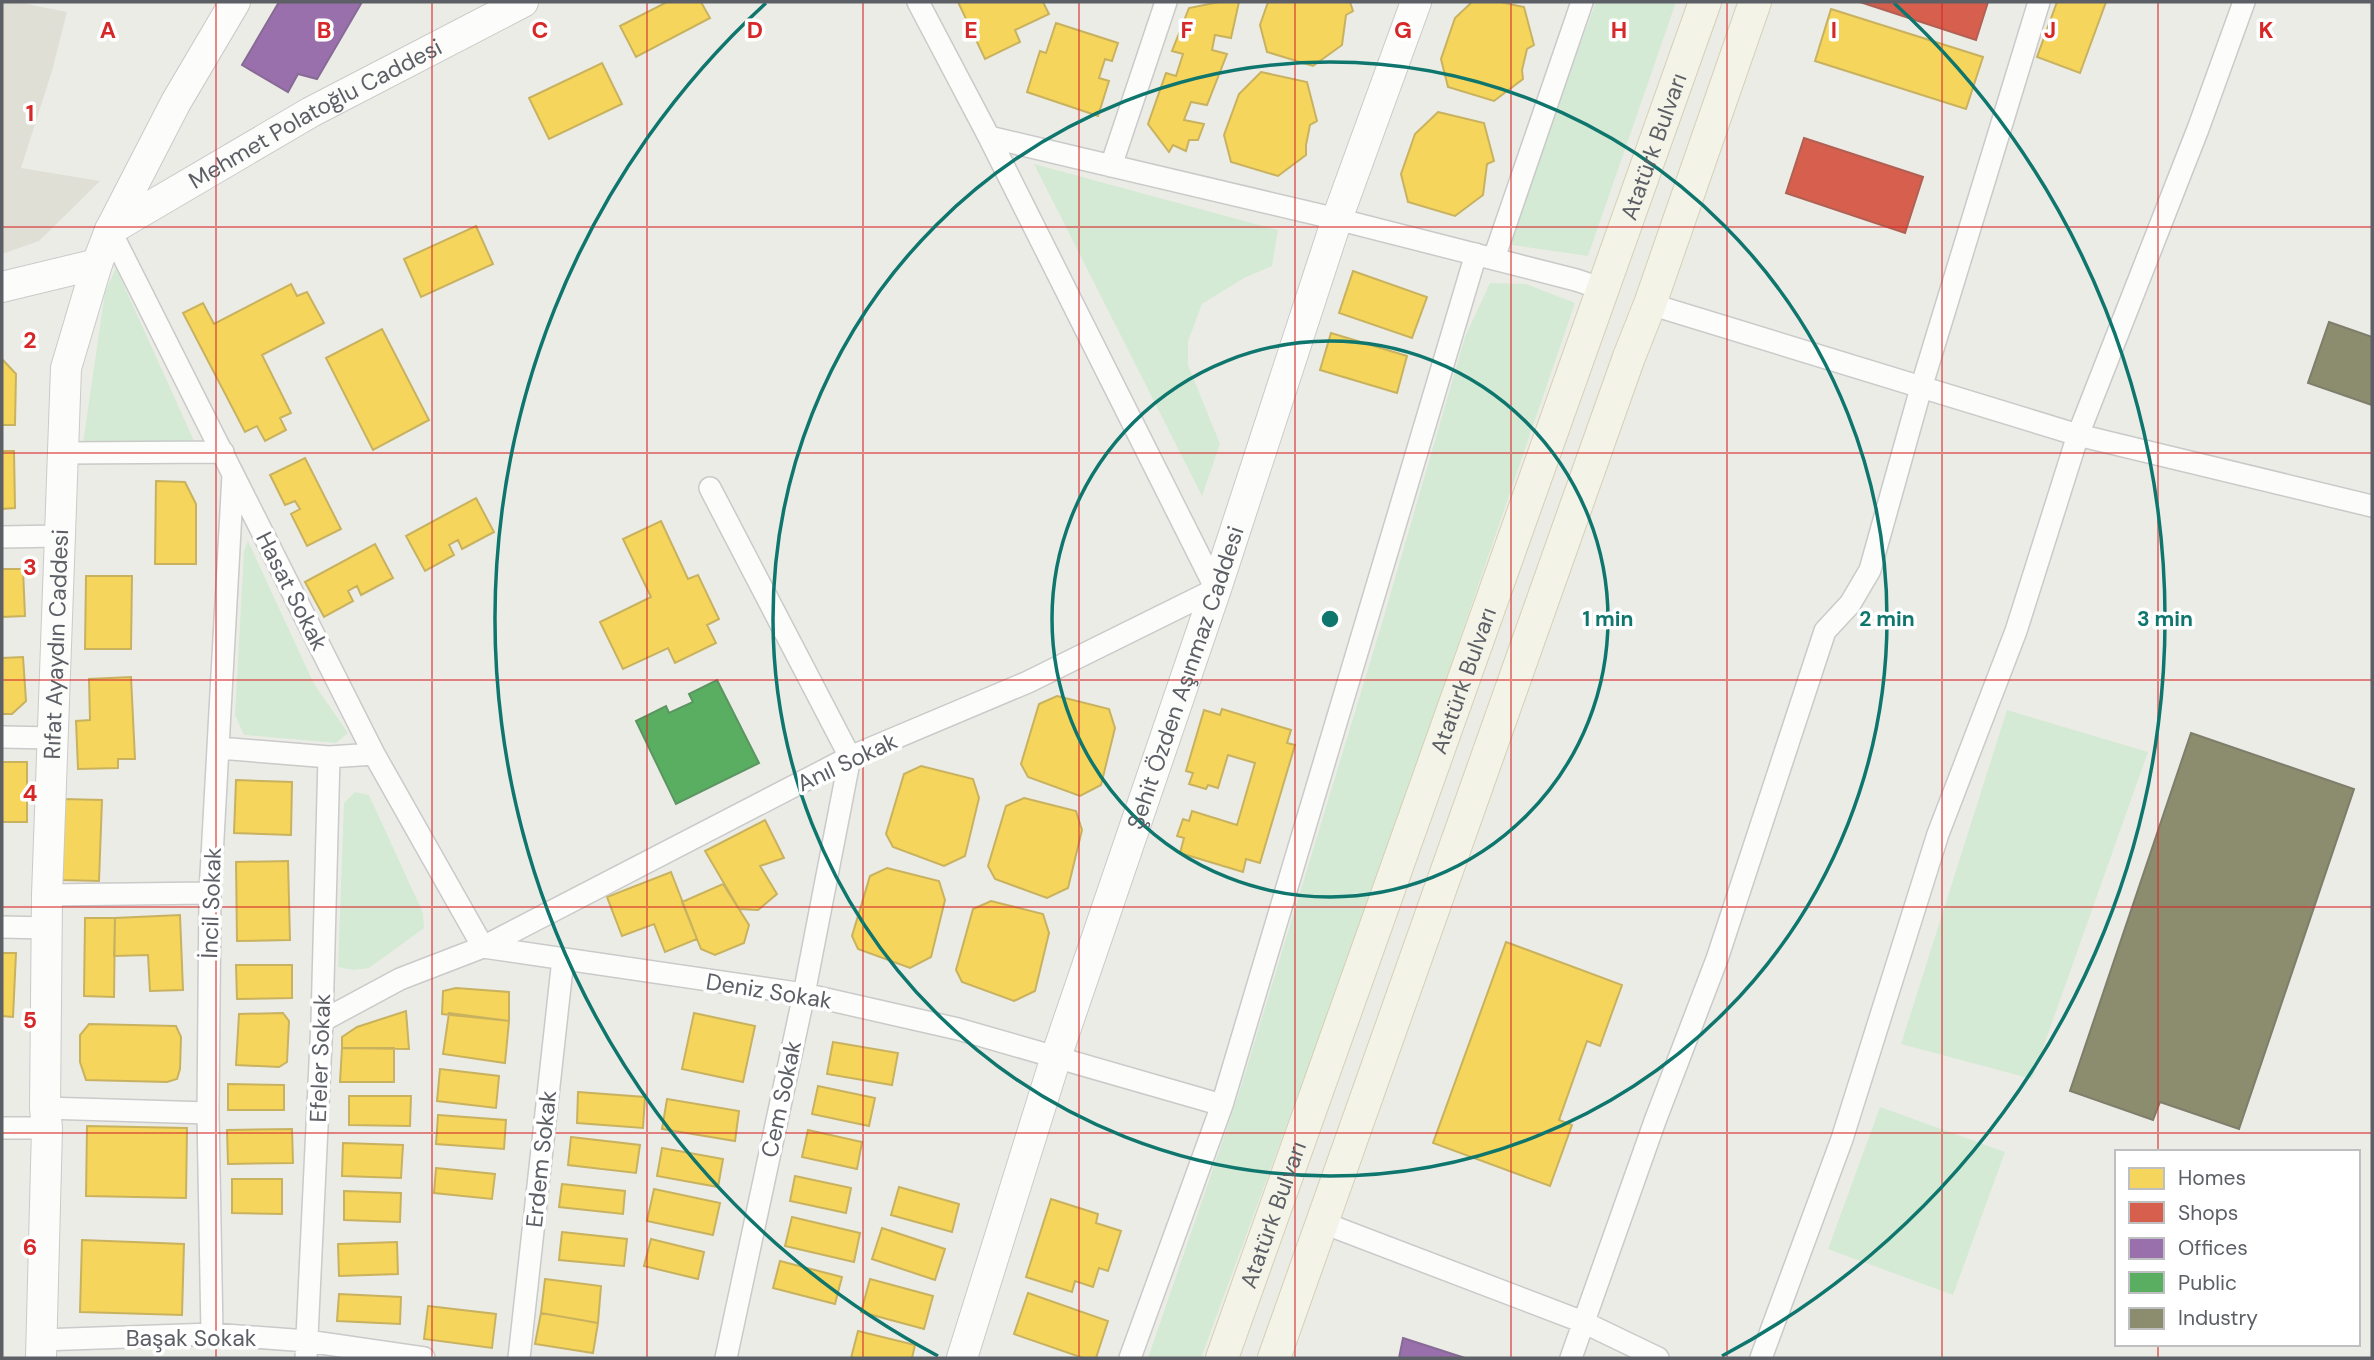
<svg xmlns="http://www.w3.org/2000/svg" width="2374" height="1360" font-family="'DM Sans',sans-serif">
	<style>
		.education { fill: #e0dfd6 }
		.green { fill: #d4ead4 }
		.homes { fill: #f6d55c; stroke: #c8b25f; stroke-width: 2 }
		.shops { fill: #d6604d; stroke: #b16054; stroke-width: 2 }
		.offices { fill: #9970ab; stroke: #876b96; stroke-width: 2 }
		.public { fill: #5aae61; stroke: #5b9662; stroke-width: 2 }
		.industry { fill: #8c8c6e; stroke: #7e7e6b; stroke-width: 2 }
		.lines { fill: none; stroke-linecap: round; stroke-linejoin: round }
		.street-casing { stroke: #c9cac9; stroke-width: 24 }
		.secondary-casing { stroke: #c9cac9; stroke-width: 32 }
		.primary-casing { stroke: #d5d0b4; stroke-width: 34 }
		.street { stroke: #fcfcfb; stroke-width: 21 }
		.secondary { stroke: #fcfcfb; stroke-width: 30 }
		.primary { stroke: #f3f3e8; stroke-width: 32 }
		.grid { fill: none; stroke: #d62828; stroke-width: 2; stroke-opacity: 0.55 }
		.ring { fill: none; stroke: #0f766e; stroke-width: 3.5 }
		.labels { text-anchor: middle; stroke-width: 7; stroke-linejoin: round; paint-order: stroke }
		.street-label { font-size: 23px; fill: #5c5f65; stroke: #fff }
		.grid-label { font-size: 23px; text-anchor: middle; font-weight: bold; fill: #d62828; stroke: #fff; stroke-width: 7; stroke-linejoin: round; paint-order: stroke }
		.centre { fill: #0f766e; stroke: #fff; stroke-width: 3.5 }
		.ring-label { font-size: 21px; text-anchor: middle; font-weight: bold; fill: #0f766e; stroke: #fff; stroke-width: 7; stroke-linejoin: round; paint-order: stroke }
	</style>
	<rect width="100%" height="100%" fill="#ecece7"/>
	<path class="education" d="M2,2H17L67,12L52,71L21,168L100,181L39,241L2,254Z"/>
	<path class="green" d="M1596,2H1676L1588,256L1506,244Z
		M1034,164L1278,230L1272,266L1244,278L1202,304L1188,341V365L1220,444L1202,496Z
		M116,268L195,443H83L105,292Z
		M1490,283L1526,284L1575,303L1382,866L1201,1358H1148L1239,1093L1382,623L1465,337Z
		M248,541L314,684L348,733L336,743L244,735L235,715L244,551Z
		M2007,710L2148,752L2032,1079L1901,1044Z
		M355,792L369,795L423,913L424,928L369,968L354,970L338,967L344,803Z
		M1880,1107L2005,1152L1953,1295L1828,1249Z"/>
	<path class="homes" d="M667,2H701L710,18L636,57L620,26Z
		M958,2H1043L1049,14L1015,30L1020,42L985,59Z
		M1219,2H1239L1231,38L1215,35L1212,50L1227,54L1207,105L1191,102L1184,120L1204,124L1198,140H1189L1186,151L1173,145L1169,152L1148,124L1166,73L1176,76L1183,54L1172,51L1189,8Z
		M1268,2H1350L1353,11L1346,15L1342,45L1313,66L1267,52L1260,25Z
		M1472,2H1500L1524,7L1534,45L1527,49L1522,70L1523,79L1494,101L1448,87L1441,59L1455,18Z
		M2057,2H2106L2080,73L2037,57Z
		M1831,9L1983,57L1966,109L1815,61Z
		M1056,23L1118,43L1112,61L1105,59L1099,78L1109,81L1098,116L1027,92L1040,51L1046,53Z
		M602,63L622,104L549,139L529,98Z
		M1261,72L1307,82L1317,121L1310,125L1306,145V155L1278,176L1231,162L1224,135L1239,94Z
		M1438,112L1484,123L1494,161L1487,164L1483,195L1455,216L1408,202L1401,174L1415,134Z
		M476,226L493,264L421,297L404,259Z
		M1353,271L1427,297L1412,338L1339,313Z
		M291,284L297,296L307,292L324,323L262,355L291,413L280,418L286,430L265,441L257,426L245,432L183,313L203,303L214,324Z
		M382,329L429,420L373,450L326,358Z
		M1331,333L1407,356L1397,393L1320,370Z
		M2,359L16,374L15,425H2Z
		M2,451H14L15,508L2,509Z
		M305,458L341,529L307,546L291,514L300,509L295,501L285,505L270,475Z
		M156,481L185,482L196,504V564H155Z
		M476,498L494,532L462,549L458,540L449,545L454,555L425,571L406,536Z
		M661,521L688,579L698,575L719,619L707,625L716,643L675,663L668,648L623,669L600,622L651,597L623,539Z
		M375,544L393,578L361,595L357,586L348,591L353,601L324,617L305,582Z
		M2,569H23L25,616L2,617Z
		M86,576H132L131,649H85Z
		M23,657L26,701L12,714H2V658Z
		M131,677L135,759H118V768L78,769L76,721L90,720L89,679Z
		M1057,696L1109,709L1115,728L1101,785L1080,796L1028,777L1021,764L1039,704Z
		M1222,709L1291,730L1287,743L1295,745L1260,863L1246,859L1243,872L1180,853L1184,838L1177,836L1183,819L1189,821L1192,811L1237,825L1255,763L1228,755L1218,788L1208,785L1206,789L1189,784L1193,773L1186,771L1204,710L1220,715Z
		M2,762H27V822H2Z
		M921,766L973,779L979,798L965,856L944,866L893,847L886,834L904,774Z
		M236,780L292,782L291,835L234,833Z
		M1024,798L1076,811L1082,830L1068,888L1047,898L995,879L988,866L1006,806Z
		M64,799L102,800L99,881L62,880Z
		M765,820L784,858L760,866L777,894L758,910L739,909L705,851Z
		M288,861L290,940L237,941L236,862Z
		M887,868L939,881L945,900L931,957L910,968L858,949L852,936L870,876Z
		M671,872L697,939L665,952L654,924L622,936L607,897Z
		M723,884L749,925L744,943L715,955L701,949L682,902Z
		M991,901L1043,914L1049,933L1035,991L1014,1001L962,982L956,970L973,909Z
		M180,915L183,990L150,991L148,955L114,956L115,918Z
		M85,918H115L114,997L84,996Z
		M1506,942L1622,985L1600,1046L1587,1041L1559,1120L1572,1125L1550,1186L1433,1143Z
		M2,953H16L13,1017L2,1016Z
		M236,965H292V998L237,999Z
		M456,988L509,992V1021L442,1014L443,991Z
		M406,1011L409,1049L342,1048V1037L357,1027Z
		M283,1013L289,1021L287,1062L279,1067L236,1065L239,1014Z
		M449,1013L509,1021L505,1063L443,1054Z
		M694,1013L755,1026L743,1082L682,1069Z
		M89,1024L176,1026L181,1037L180,1069L177,1079L167,1082L86,1080L80,1062V1035Z
		M833,1042L898,1053L892,1085L827,1074Z
		M342,1048H394V1082H340Z
		M440,1069L499,1076L496,1108L437,1101Z
		M228,1084L284,1085V1110H228Z
		M818,1086L875,1098L869,1126L812,1114Z
		M578,1092L645,1097L643,1128L577,1123Z
		M349,1096H411L410,1126L349,1125Z
		M667,1099L739,1111L735,1141L662,1129Z
		M438,1115L506,1120L504,1149L436,1144Z
		M87,1126L187,1128L186,1198L86,1196Z
		M292,1129L293,1163L228,1164L227,1130Z
		M808,1130L862,1142L857,1169L802,1157Z
		M571,1137L640,1145L636,1173L568,1165Z
		M343,1143L403,1145L401,1178L342,1176Z
		M662,1148L723,1159L718,1187L657,1176Z
		M436,1168L495,1174L492,1199L434,1193Z
		M795,1176L851,1188L846,1213L790,1201Z
		M232,1179H282V1214L232,1213Z
		M562,1184L625,1191L623,1214L559,1207Z
		M899,1187L959,1204L952,1232L891,1215Z
		M654,1189L720,1203L713,1235L647,1221Z
		M344,1191L401,1193L400,1222L344,1220Z
		M1051,1199L1098,1214L1096,1223L1121,1231L1108,1271L1099,1268L1093,1287L1075,1281L1072,1292L1026,1277Z
		M792,1217L860,1233L854,1262L785,1246Z
		M882,1228L945,1249L935,1280L872,1259Z
		M562,1232L627,1239L624,1266L559,1260Z
		M651,1239L704,1252L698,1279L644,1266Z
		M82,1240L184,1244L182,1315L80,1312Z
		M397,1242L398,1274L339,1276L338,1244Z
		M780,1261L842,1277L835,1304L773,1288Z
		M545,1279L601,1286L598,1323L541,1313Z
		M870,1279L933,1296L924,1329L861,1312Z
		M1028,1293L1108,1321L1096,1358H1083L1014,1334Z
		M339,1294L401,1297L400,1324L337,1321Z
		M428,1306L496,1314L492,1348L424,1339Z
		M541,1313L598,1323L593,1353L535,1344Z
		M858,1331L915,1345L912,1358H851Z"/>
	<path class="shops" d="M1860,2H1988L1976,40Z
		M1804,138L1923,177L1905,233L1786,193Z"/>
	<path class="offices" d="M279,2H362L317,79L298,74L288,92L242,65Z
		M1403,1338L1465,1358H1399Z"/>
	<path class="public" d="M717,680L759,763L676,804L636,721L666,706L669,713L693,702L689,694Z"/>
	<path class="industry" d="M2329,322L2372,337V405L2308,383Z
		M2191,733L2354,789L2239,1129L2160,1102L2153,1120L2070,1091Z"/>
	<g class="lines">
		<defs>
			<path id="street" d="M989,137L1337,219L1576,280L1603,289
				M1111,166L1166,2
				M110,230L374,754L483,947L850,757L1028,682L1216,589L989,137L918,2
				M1494,258L1582,2
				M1650,304L2078,435L2372,506
				M62,453L223,452
				M710,488L850,757L804,994L726,1358
				M2,537L60,536
				M2,737L53,738
				M219,748L329,757L374,754
				M47,895L210,893
				M2,927L48,928
				M322,1021L400,979L483,947L804,994L958,1029L1222,1105
				M45,1108L208,1113
				M2,1128H47
				M1321,1222L1583,1322L1658,1358
				M212,1334L208,1113L210,893L233,475
				M41,1340L212,1334L307,1341L424,1358
				M306,1358L322,1021L329,757
				M519,1358L563,959
				M1130,1358L1222,1105L1476,254
				M1571,1358L1655,1121L1717,959L1825,631L1850,604L1870,570L1921,388L2039,2
				M1761,1358L1842,1139L1938,834L2016,631L2078,435L2198,129L2244,2"/>
			<g id="secondary">
				<path id="s1" d="M110,230L311,112L523,2"/>
				<path d="M2,287L97,264"/>
				<path id="s2" d="M41,1358L47,1128L45,1108L47,895L66,368L97,264L110,230L176,102L235,2"/>
				<path id="s3" d="M962,1358L1056,1057L1216,589L1337,219L1416,2"/>
			</g>
			<g id="primary">
				<path id="s4" d="M1222,1358L1705,2"/>
				<path d="M1274,1358L1629,357L1650,304L1755,2"/>
			</g>
		</defs>
		<use href="#street" class="street-casing"/>
		<use href="#secondary" class="secondary-casing"/>
		<use href="#primary" class="primary-casing"/>
		<use href="#street" class="street"/>
		<use href="#secondary" class="secondary"/>
		<use href="#primary" class="primary"/>
	</g>
	<path class="grid" d="M216,2V1358M432,2V1358M647,2V1358M863,2V1358M1079,2V1358M1295,2V1358M1511,2V1358M1727,2V1358M1942,2V1358M2158,2V1152M2,227H2372M2,453H2372M2,680H2372M2,907H2372M2,1133H2372M2158,1344V1358"/>
	<g class="ring">
		<circle cx="1330" cy="619" r="278"/>
		<circle cx="1330" cy="619" r="557"/>
		<path d="M938 1356A835 835 0 0 1 766 3M1894 3A835 835 0 0 1 1722 1356"/>
	</g>
	<g class="labels">
		<g class="street-label">
			<text dy="8" stroke="none"><textPath href="#s1" startOffset="236">Mehmet Polatoğlu Caddesi</textPath></text>
			<text dy="8" stroke="none"><textPath href="#s4" startOffset="1286">Atatürk Bulvarı</textPath></text>
			<text transform="translate(292 591) rotate(63)" y="8">Hasat Sokak</text>
			<text dy="8" stroke="none"><textPath href="#s2" startOffset="714">Rıfat Ayaydın Caddesi</textPath></text>
			<text dy="8" stroke="none"><textPath href="#s3" startOffset="716">Şehit Özden Aşınmaz Caddesi</textPath></text>
			<text dy="8" stroke="none"><textPath href="#s4" startOffset="719">Atatürk Bulvarı</textPath></text>
			<text transform="translate(847 762) rotate(-25)" y="8">Anıl Sokak</text>
			<text transform="translate(211 903) rotate(-88)" y="8">İncil Sokak</text>
			<text transform="translate(769 991) rotate(9)" y="8">Deniz Sokak</text>
			<text transform="translate(320 1058) rotate(-88)" y="8">Efeler Sokak</text>
			<text transform="translate(781 1099) rotate(-78)" y="8">Cem Sokak</text>
			<text transform="translate(541 1159) rotate(-84)" y="8">Erdem Sokak</text>
			<text dy="8" stroke="none"><textPath href="#s4" startOffset="152">Atatürk Bulvarı</textPath></text>
			<text x="191" y="1346">Başak Sokak</text>
		</g>
	</g>
	<g class="grid-label">
		<text x="108" y="38">A</text>
		<text x="324" y="38">B</text>
		<text x="540" y="38">C</text>
		<text x="755" y="38">D</text>
		<text x="971" y="38">E</text>
		<text x="1187" y="38">F</text>
		<text x="1403" y="38">G</text>
		<text x="1619" y="38">H</text>
		<text x="1834" y="38">I</text>
		<text x="2050" y="38">J</text>
		<text x="2266" y="38">K</text>
		<text x="30" y="121">1</text>
		<text x="30" y="348">2</text>
		<text x="30" y="575">3</text>
		<text x="30" y="801">4</text>
		<text x="30" y="1028">5</text>
		<text x="30" y="1255">6</text>
	</g>
	<circle cx="1330" cy="619" r="10" class="centre"/>
	<g class="ring-label">
		<text x="1608" y="626">1 min</text>
		<text x="1887" y="626">2 min</text>
		<text x="2165" y="626">3 min</text>
	</g>
	<rect width="2374" height="1360" fill="none" stroke="#5c5f65" stroke-width="7"/>
	<rect x="2115" y="1150" width="245" height="196" fill="#ffffff" stroke="#bebfc1" stroke-width="2"/>
	<rect x="2129" y="1168" width="35" height="21" fill="#f6d55c" stroke="#bebfc1" stroke-width="2"/>
	<text x="2178" y="1185" font-size="21" fill="#5c5f65">Homes</text>
	<rect x="2129" y="1202" width="35" height="21" fill="#d6604d" stroke="#bebfc1" stroke-width="2"/>
	<text x="2178" y="1220" font-size="21" fill="#5c5f65">Shops</text>
	<rect x="2129" y="1238" width="35" height="21" fill="#9970ab" stroke="#bebfc1" stroke-width="2"/>
	<text x="2178" y="1255" font-size="21" fill="#5c5f65">Offices</text>
	<rect x="2129" y="1272" width="35" height="21" fill="#5aae61" stroke="#bebfc1" stroke-width="2"/>
	<text x="2178" y="1290" font-size="21" fill="#5c5f65">Public</text>
	<rect x="2129" y="1308" width="35" height="21" fill="#8c8c6e" stroke="#bebfc1" stroke-width="2"/>
	<text x="2178" y="1325" font-size="21" fill="#5c5f65">Industry</text>
</svg>
